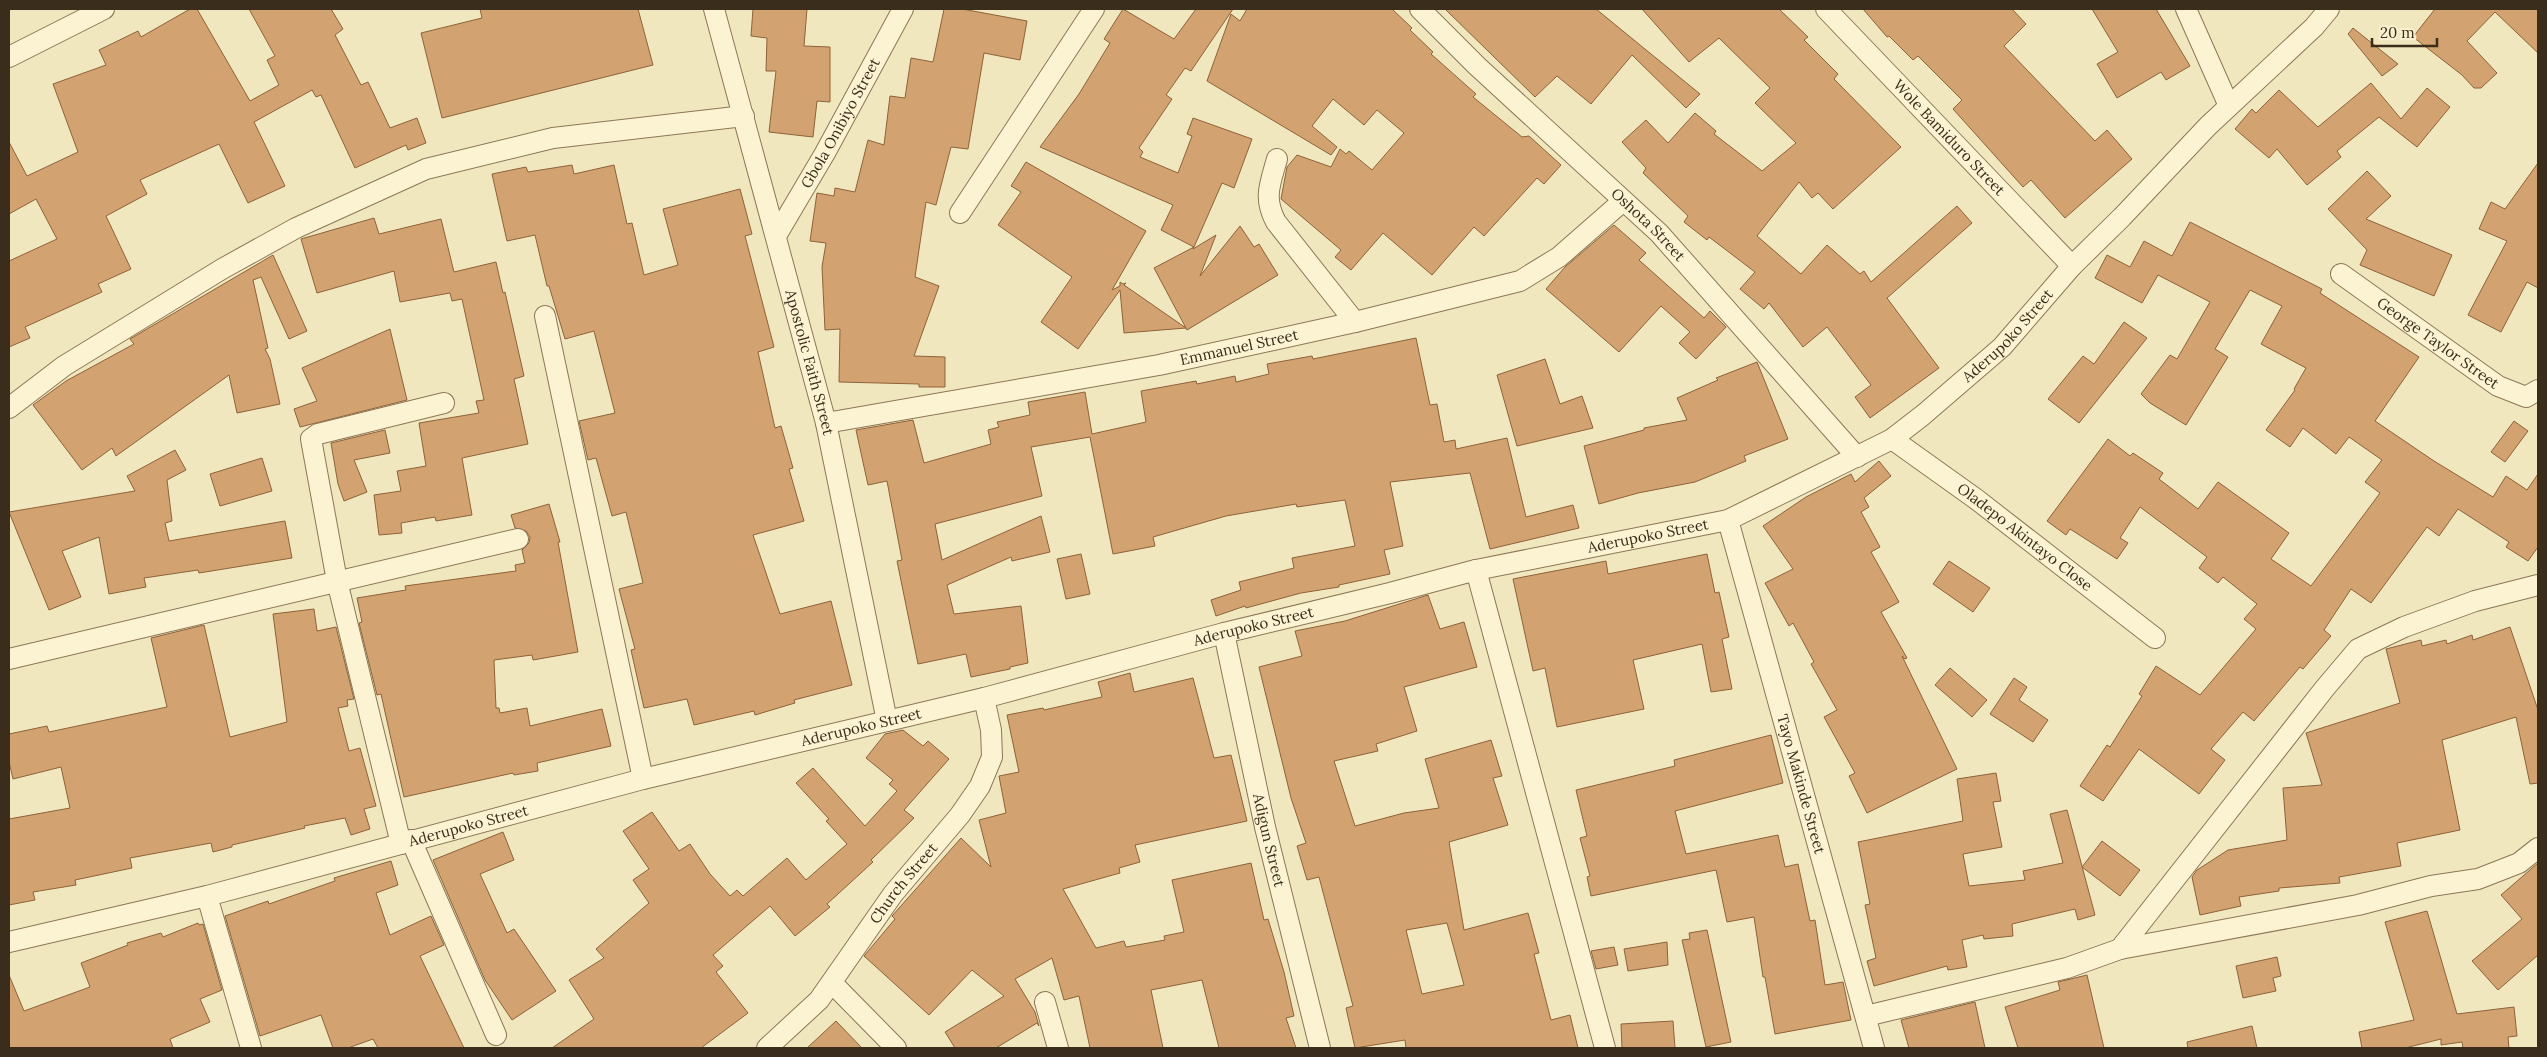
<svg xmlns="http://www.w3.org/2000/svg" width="2547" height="1057" font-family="Lora,serif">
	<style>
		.building { fill: #d3a271; stroke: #8d6239; fill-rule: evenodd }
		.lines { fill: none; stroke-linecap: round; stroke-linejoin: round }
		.street-casing { stroke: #8c7756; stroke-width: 22 }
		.street { stroke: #fcf3d3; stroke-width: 20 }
		.labels { text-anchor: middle; stroke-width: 4; stroke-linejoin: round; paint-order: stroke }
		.street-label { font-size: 15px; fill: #3a2d1b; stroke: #f8f0cf }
	</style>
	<rect width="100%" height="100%" fill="#f1e7bf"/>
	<path class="building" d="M190,9H197L250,101L279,85L267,60L275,56L249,9H331L343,29L335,35L361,85L368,82L390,128L417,118L426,143L408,150L406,145L355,168L321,95L316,97L312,90L254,122L285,186L248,203L219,144L140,180L147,194L106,216L131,269L98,284L102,292L25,327L30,338L9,347V261L57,239L36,199L9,214V142L27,176L78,152L53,84L106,65L99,50L138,31L141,37Z
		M480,9H638L653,65L442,118L421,33L482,18Z
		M753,9H807L804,46L830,47V102L817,101L813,137L769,132L776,71H766L767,38L751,36Z
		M944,9H962L1027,21L1020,60L984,53L968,149L951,147L936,205L926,202L915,277L939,286L914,356L945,357V387H919V384L839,382L840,329L825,330L822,267L826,243L810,241L817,193L834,196L835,188L855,192L868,140L884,145L890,96L905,98L911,58L933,62Z
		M1123,9L1174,39L1196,9H1233L1191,71L1185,68L1166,95L1172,99L1139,148L1143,152L1140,157L1178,173L1192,136L1187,134L1193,118L1252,139L1234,188L1222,183L1194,247L1161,230L1173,205L1040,147L1079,94L1110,43L1104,39Z
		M1247,9H1392L1412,28L1410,30L1433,52L1431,54L1476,94L1473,97L1522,137L1529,136L1561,165L1544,184L1537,178L1484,236L1474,227L1432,275L1383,233L1351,270L1335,257L1341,250L1281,199L1287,167L1297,155L1331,167L1340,149L1346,154L1349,151L1372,170L1404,133L1377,110L1364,125L1333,99L1312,126L1337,147L1331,155L1207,81L1231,14L1240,21Z
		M1445,9H1596L1700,94L1686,108L1632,55L1591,104L1557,76L1535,97Z
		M1642,9H1779L1808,37L1804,40L1838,74L1834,79L1901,147L1833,209L1818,193L1812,198L1799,182L1757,236L1801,274L1827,245L1860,274L1864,271L1871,282L1957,206L1972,223L1887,298L1939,368L1870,418L1855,397L1871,385L1827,327L1803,347L1769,303L1764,309L1740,289L1755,272L1709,237L1707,240L1684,222L1688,216L1643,173L1646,168L1622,142L1646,120L1668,143L1695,113L1716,131L1714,134L1762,171L1796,143L1755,103L1770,88L1719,38L1689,62Z
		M1863,9H2012L2026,24L2004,46L2095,141L2107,130L2132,159L2065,218L2031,180L2023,187L1953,109L1962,100L1918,56L1913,60L1889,36L1887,37Z
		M2092,9H2156L2190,66L2166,80L2161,72L2117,98L2097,64L2118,52Z
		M2435,9H2538V53L2495,12L2467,41L2497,73L2481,88H2474L2462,75L2413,37Z
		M2353,28L2398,64L2382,76L2348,34Z
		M2371,83L2401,119L2427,88L2450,107L2417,147L2379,117L2337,151L2341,157L2307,185L2277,149L2269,158L2235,129L2252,109L2256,113L2279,90L2318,127Z
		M1026,162L1146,231L1112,290L1120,286V282L1123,284L1126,283L1124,285L1186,328L1124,333L1120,290L1078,349L1041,322L1072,277L998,225L1021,192L1011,186Z
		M2538,163V288L2527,282L2501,332L2468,315L2507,241L2479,229L2491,202L2505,209Z
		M572,165L574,174L614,165L627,224L632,223L644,275L678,265L663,209L740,189L752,234L745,236L774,347L758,352L775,428L781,426L793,468L789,469L804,521L753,535L780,614L831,601L852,685L794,700L795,703L755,715L754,711L694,725L687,699L644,708L631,650L635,649L619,589L643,583L626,512L612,516L596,458L588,460L579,421L615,413L594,331L565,339L549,286H547L535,235L507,241L492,174L526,167L528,172Z
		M2367,171L2391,196L2366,219L2452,255L2434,296L2360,265L2367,250L2328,209Z
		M374,218L379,234L441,219L454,272L496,262L503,293L505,292L524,376L514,379L528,444L462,458L472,515L436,521L435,517L401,523L402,533L379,535L374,495L401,491L397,471L426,466L419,423L479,413L476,401L484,400L462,299L452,301L450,293L400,302L394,271L317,293L301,239Z
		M2190,222L2322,289L2320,293L2419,357L2375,421L2434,461L2493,497L2506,476L2527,490L2538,474V547L2528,561L2506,547L2509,542L2458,509L2439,536L2427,527L2371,603L2351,589L2324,630L2331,636L2303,669L2300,667L2254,721L2243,712L2211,749L2225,760L2199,794L2139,749L2103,801L2080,786L2107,745L2110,747L2142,696L2139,694L2156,666L2200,695L2256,629L2244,619L2257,604L2223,577L2218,583L2199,568L2207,557L2140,507L2120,538L2128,543L2117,559L2070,529L2066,535L2047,521L2108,439L2130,456L2133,453L2163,473L2159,479L2198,509L2218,482L2289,533L2271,559L2311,586L2380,493L2365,482L2382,460L2349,437L2336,454L2303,428L2290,447L2266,430L2295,390L2294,389L2306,368L2261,344L2282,306L2250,290L2215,349L2228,357L2186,425L2150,403L2141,394L2170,355L2177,359L2210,302L2158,275L2142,303L2095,278L2107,255L2130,267L2144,241L2172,256Z
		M1614,225L1646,253L1639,260L1704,318L1710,311L1726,327L1696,359L1679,343L1690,332L1661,306L1619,352L1546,289L1565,267Z
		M1240,226L1254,247L1259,244L1278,275L1187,330L1154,268L1194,247L1193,249L1216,235L1200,276Z
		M273,255L307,331L289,339L261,277L253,280L268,348L265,349L270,359L280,404L237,413L229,375L116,456L112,448L82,470L33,405L66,381L134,344L130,339Z
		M2124,322L2147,338L2079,423L2048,399L2083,356L2094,364Z
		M390,329L407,400L300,427L294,409L317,401L302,368Z
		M1416,338L1430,405L1437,404L1444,442L1455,440L1456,449L1507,438L1526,517L1573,505L1579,528L1490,549L1470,473L1390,482L1403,546L1384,550L1390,574L1339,585V587L1301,593L1246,608L1245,606L1216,616L1211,600L1241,590L1239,582L1294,568L1292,558L1355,546L1345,500L1297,507L1296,504L1226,516L1153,537L1155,546L1113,554L1090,437L1031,447L1042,496L935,524L942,560L1041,516L1050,552L1012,561L1011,557L947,585L954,614L1021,606L1028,663L1010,667V669L971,677L966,654L918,664L897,561L902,560L887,481L868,485L856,430L913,420L924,463L991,444L988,430L999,427L997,422L1030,415L1028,402L1085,392L1092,434L1146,422L1141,391L1196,381L1197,384L1235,376L1236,382L1269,374L1267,364L1312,356L1313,359Z
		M1545,359L1560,404L1582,396L1593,428L1517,446L1497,375Z
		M1757,362L1788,439L1744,456L1746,461L1695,482L1638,493L1599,504L1584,446L1644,430V428L1687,420L1677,398L1718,380L1716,378Z
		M2514,421L2528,431L2505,462L2491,452Z
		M385,430L390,453L354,460L367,492L344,501L338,484L331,443Z
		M175,450L186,470L167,480L172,521L165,523L169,541L285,521L292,558L199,573L198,570L144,578L146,587L109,594L99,537L62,551L81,597L49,610L9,512L135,491L127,476Z
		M262,458L272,491L220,506L210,474Z
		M1879,461L1891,476L1864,498L1869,507L1861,512L1880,547L1871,552L1899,602L1881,612L1907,658L1905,659L1902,656L1957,769L1867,813L1849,776L1855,773L1824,717L1837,710L1811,664L1814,662L1793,623L1789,626L1765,583L1793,569L1763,526L1806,497L1851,474L1855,482Z
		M549,504L560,542H558L578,652L533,660L532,655L494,660L496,708H499L500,713L527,708L530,726L602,709L611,746L537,763L538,771L514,775L513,773L404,797L381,694L377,695L359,623L362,622L357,598L406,590L405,586L516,571L515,565L525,563L522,550L529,543L530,537L526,531L515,528L511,515Z
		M1081,554L1090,594L1066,599L1057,559Z
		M1707,554L1715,593L1719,592L1729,637L1722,639L1732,689L1711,692L1702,644L1633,660L1644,709L1557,727L1545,668L1533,671L1513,579L1606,561L1608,574Z
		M1949,561L1990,588L1973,612L1933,584Z
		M1428,595L1440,629L1464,622L1477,667L1404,687L1417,731L1376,744L1378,751L1334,761L1355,826L1404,813L1439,808L1425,759L1491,740L1502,776L1493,778L1508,825L1449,842L1464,930L1528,913L1539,953L1534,954L1551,1020L1570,1015L1578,1048H1406L1405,1040L1355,1048L1346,1008L1353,1006L1319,877L1307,880L1297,846L1306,843L1291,798L1259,667L1302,656L1295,631L1345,621ZM1447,923L1464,985L1422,994L1406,930Z
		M314,609L317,631L336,627L354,699L347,700L348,706L338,708L349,751L360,748L376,806L364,809L370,829L351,835L345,818L304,826L305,828L232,845V847L213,852L211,843L130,858L132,868L75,880L76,885L33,892L35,900L9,905V819L70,808L61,767L13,779L9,762V734L47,726L49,732L167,707L151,638L204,625L230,737L287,722L273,614Z
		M2510,627L2538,710V783L2530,784L2516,717L2442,740L2460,830L2397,843L2401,866L2339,877L2340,883L2279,888V891L2239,897L2241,906L2200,915L2192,877L2197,870L2228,850L2287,840L2283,788L2322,785L2306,733L2400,703L2386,649L2421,640L2422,646L2446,640L2447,644L2472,635L2473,640Z
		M1950,668L1987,700L1972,717L1935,685Z
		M1130,673L1134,692L1193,678L1214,758L1231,755L1247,821L1135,845L1140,862L1119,868L1120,873L1063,889L1096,948L1124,941L1126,947L1165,940L1164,936L1184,932L1172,880L1251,863L1264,920L1268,919L1284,972L1294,1016L1286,1018L1296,1048H1219L1202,980L1151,990L1163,1048H1090L1079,996L1064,1000L1052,958L1015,979L1035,1012L1039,1026L1037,1023L996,1048H955L945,1032L1004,996L972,970L929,1015L864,956L895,919L892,916L961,838L991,867L979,820L1006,813L999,776L1019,772L1007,715L1043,708L1044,710L1102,697L1098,682Z
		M2014,678L2027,687L2019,700L2048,720L2033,742L1990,714Z
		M903,730L923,746L928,741L949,759L904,810L914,818L871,860L873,862L827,904L830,907L795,936L770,906L713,955L723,966L716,972L748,1013L701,1048H552L594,1019L569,980L604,958L596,949L649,903L633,880L649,869L623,831L652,812L679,851L690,844L710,874L730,896L737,890L743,896L787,858L806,880L847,844L826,821L829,819L796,783L813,768L865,826L897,791L889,784L893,780L866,758L885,734Z
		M1771,735L1783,783L1675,811L1686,854L1778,835L1785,867L1798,864L1810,921L1815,920L1825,985L1843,982L1851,1020L1775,1034L1765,977H1763L1754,917L1727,922L1716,870L1591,896L1587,877L1590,876L1580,838L1587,836L1576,790L1675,766L1674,760Z
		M1996,773L2001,801L1993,802L2002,847L1963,854L1969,886L2025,880L2023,871L2063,863L2050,814L2067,810L2095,915L2078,920L2075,909L2012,924L2013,936L1984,939L1983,935L1962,940L1967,967L1948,970L1947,966L1874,986L1867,961L1876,958L1865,905L1870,904L1858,842L1963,821L1957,779Z
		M503,832L514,860L480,874L507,933L514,929L556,991L512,1020L485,980L433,860Z
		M2102,841L2140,870L2120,896L2082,867Z
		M391,861L398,885L376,893L390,935L431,916L444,945L420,956L464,1048H378L373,1039L348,1048H333L321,1015L260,1036L225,916L268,901L269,904L335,881L334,878Z
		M2538,863V955L2498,990L2472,961L2522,919L2501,895Z
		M2427,911L2457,1014L2514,1007L2517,1036L2508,1037L2509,1048H2463L2462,1042L2441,1045V1039L2405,1048H2362L2359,1032L2414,1020L2385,922Z
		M198,923L199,925L203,924L222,990L200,999L210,1022L170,1039L173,1048H9V975L24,1011L90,987L81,963L128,945L127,943L161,933L163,937Z
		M1707,930L1731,1042L1706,1047L1682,940L1690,939L1689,933Z
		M1667,942L1668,965L1628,971L1624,949Z
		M1614,947L1618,965L1596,969L1591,951Z
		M2277,957L2281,976L2273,978L2276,991L2243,998L2236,966Z
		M2087,975L2104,1048H2018L2005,1007L2060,990L2058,982Z
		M1975,1002L1985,1048H1909L1901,1020Z
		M836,1021L862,1048H807Z
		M1673,1021L1675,1048H1622L1621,1024Z
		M2252,1026L2257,1048H2188L2187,1042Z"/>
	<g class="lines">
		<defs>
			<g id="street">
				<path id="s1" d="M714,9L826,423L887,721"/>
				<path id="s2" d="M1420,9L1477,66L1659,233L1857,457"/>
				<path id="s3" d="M1826,9L2072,266"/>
				<path d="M2186,9L2229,106"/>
				<path d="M9,57L104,9"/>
				<path d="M1277,159C1270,184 1263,198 1276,222L1355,322"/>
				<path d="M960,213L1094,9"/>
				<path id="s4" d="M776,236L825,153L903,9"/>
				<path id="s5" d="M2341,274L2498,386L2526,397L2538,390"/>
				<path d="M545,316L643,779"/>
				<path d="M9,408L64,366L222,269L296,228L426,169L553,138L744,116"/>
				<path id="s6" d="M826,423L1159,365L1355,322L1520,281L1559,257L1623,201"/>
				<path id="s7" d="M1892,439L1976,499L2155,638"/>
				<path id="s8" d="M1728,520L1874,1048"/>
				<path d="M1476,570L1605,1048"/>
				<path id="s9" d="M1224,633L1265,827L1320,1048"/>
				<path d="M9,659L518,539"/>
				<path d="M411,840L496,1035"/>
				<path d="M401,844L337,581L311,439L318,434L444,403"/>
				<path d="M207,896L251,1048"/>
				<path id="s10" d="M9,942L207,896L643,779L984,698L1224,633L1390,593L1476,570L1728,520L1892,439L1923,415L2002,347L2072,266L2122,217L2208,126L2314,27L2329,9"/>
				<path d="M2120,949L2325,688L2358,649L2404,627L2475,601L2538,585"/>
				<path d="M832,983L896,1048"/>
				<path d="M1045,1002L1058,1048"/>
				<path d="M1866,1016L2067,968L2120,949L2358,905L2431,886L2478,879L2519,863L2538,848"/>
				<path id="s11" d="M767,1048L819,1000L893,894L960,815L980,786L992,757L991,730L984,698"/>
			</g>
		</defs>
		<use href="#street" class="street-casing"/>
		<use href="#street" class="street"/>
	</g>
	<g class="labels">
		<g class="street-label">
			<text dy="5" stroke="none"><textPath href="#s4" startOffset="130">Gbola Onibiyo Street</textPath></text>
			<text dy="5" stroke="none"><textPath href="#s3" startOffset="178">Wole Bamiduro Street</textPath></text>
			<text dy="5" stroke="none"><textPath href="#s2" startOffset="314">Oshota Street</textPath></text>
			<text dy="5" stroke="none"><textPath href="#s10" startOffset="2109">Aderupoko Street</textPath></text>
			<text dy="5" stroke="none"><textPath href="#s5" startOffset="119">George Taylor Street</textPath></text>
			<text dy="5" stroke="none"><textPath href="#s6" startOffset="420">Emmanuel Street</textPath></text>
			<text dy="5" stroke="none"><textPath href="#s1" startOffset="366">Apostolic Faith Street</textPath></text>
			<text dy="5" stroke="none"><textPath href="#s10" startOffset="1689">Aderupoko Street</textPath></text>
			<text dy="5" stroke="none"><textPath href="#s7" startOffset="165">Oladepo Akintayo Close</textPath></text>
			<text dy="5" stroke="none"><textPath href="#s10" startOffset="1284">Aderupoko Street</textPath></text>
			<text dy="5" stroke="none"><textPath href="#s10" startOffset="879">Aderupoko Street</textPath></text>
			<text dy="5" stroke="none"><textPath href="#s8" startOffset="274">Tayo Makinde Street</textPath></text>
			<text dy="5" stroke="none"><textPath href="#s10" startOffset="474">Aderupoko Street</textPath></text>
			<text dy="5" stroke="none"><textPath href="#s9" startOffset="212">Adigun Street</textPath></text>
			<text dy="5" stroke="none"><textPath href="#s11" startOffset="215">Church Street</textPath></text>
		</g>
	</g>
	<rect width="2547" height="1057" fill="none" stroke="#3a2d1b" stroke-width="20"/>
	<path d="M2372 38v8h65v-8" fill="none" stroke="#3a2d1b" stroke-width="2.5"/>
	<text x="2380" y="38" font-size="15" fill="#3a2d1b" stroke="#f8f0cf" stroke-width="4" paint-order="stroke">20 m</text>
</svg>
